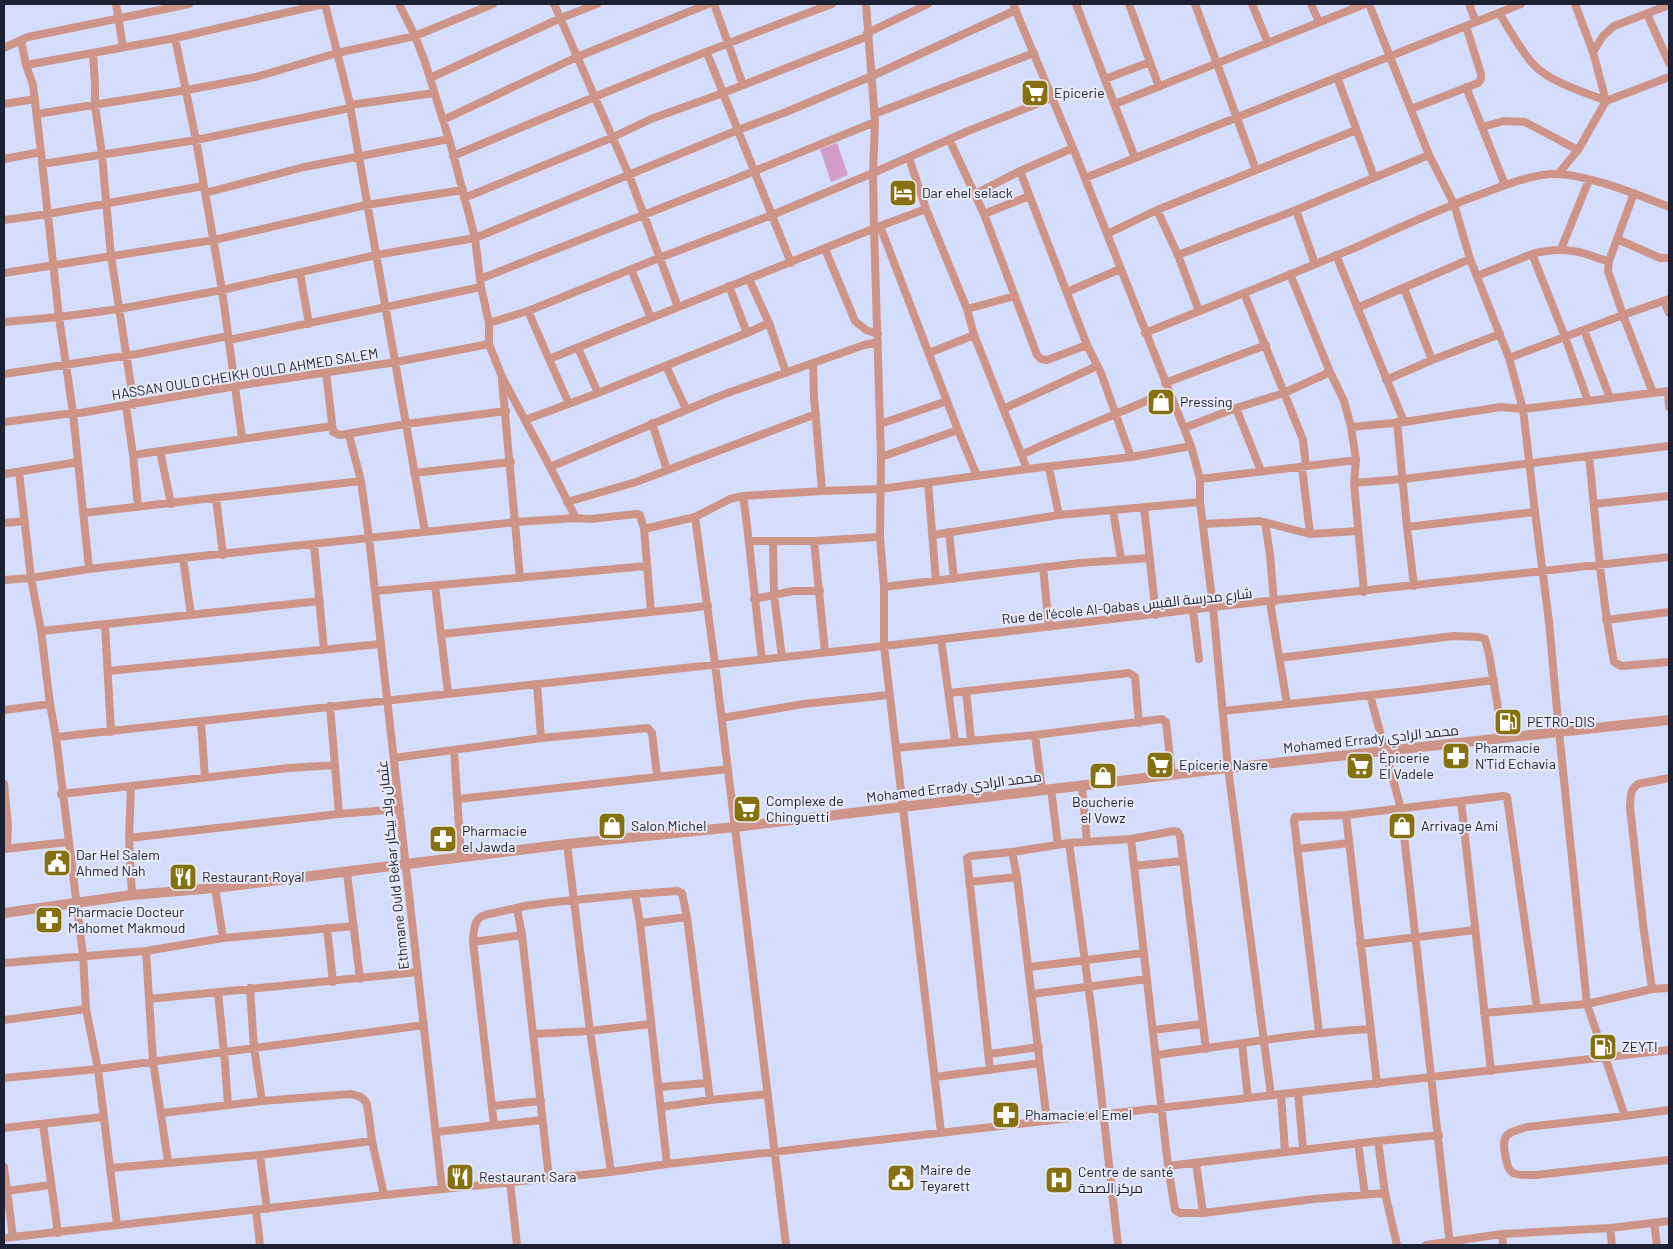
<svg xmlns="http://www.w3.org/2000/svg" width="1673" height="1249" font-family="Barlow,Cairo,sans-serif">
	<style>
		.green { fill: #d49dc9 }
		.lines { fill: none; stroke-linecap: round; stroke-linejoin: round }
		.minor { stroke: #ce9487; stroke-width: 8 }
		.tertiary { stroke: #ce9487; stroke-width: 10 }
		.labels { text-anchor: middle; stroke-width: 4; stroke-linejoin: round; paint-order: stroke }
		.poi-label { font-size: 14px; fill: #1b2033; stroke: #e8ebf6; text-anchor: start }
		.street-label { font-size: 14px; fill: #1b2033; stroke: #e8ebf6 }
	</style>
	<rect width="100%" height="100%" fill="#d5ddfd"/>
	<path class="green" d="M837,143L848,175L831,182L820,149Z"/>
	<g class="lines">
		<path class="minor" d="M116,4L123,47
			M325,4L349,100L425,532
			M399,4L415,36L425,62L451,146L475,238L481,287L489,323V344L502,377L550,467L576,518
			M554,4L629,175L678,307
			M714,4L743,85
			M866,4L875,122L873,173L874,228L881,457L880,537L884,587V646L941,1132
			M1013,4L1073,148L1191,446L1200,479V502L1213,607L1228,768L1271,1095
			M1076,4L1135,158
			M1129,4L1159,87
			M1195,4L1256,170
			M1252,4L1268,43
			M1311,4L1319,22
			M1469,4L1476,22
			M1575,4L1593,52L1606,101L1669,77
			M1499,13C1510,30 1520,50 1534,65C1550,82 1584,92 1606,101L1578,150L1558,174
			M1647,14L1669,63
			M867,33L928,4
			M175,38L196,140L222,290L242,438
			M21,40L26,65
			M4,48L28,37L189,4
			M1593,52L1603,36L1614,26L1669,5
			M93,53L95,83V105L102,155L111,256L134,405
			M707,53L791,263
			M577,57L708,4
			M1337,77L1374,177
			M430,78L561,18L597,4
			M1105,79L1150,62
			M1466,87L1505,185
			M4,104L35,99
			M1115,104L1365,4
			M350,105L434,93
			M1411,109L1478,83L1481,79V74L1466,26
			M37,114L187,90L256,77L337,53L415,36L493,4
			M874,114L1034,53
			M443,120L577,57
			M1482,127L1504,121L1525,122L1578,150
			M949,139L984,214L1037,355L1041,359L1047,360L1087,345
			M453,156C579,103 704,51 832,4
			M909,158L926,209L967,309L974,335L1027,469
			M4,159L41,152
			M42,164L196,140L350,108
			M1020,171L1087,345L1101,373L1131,457
			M1085,178L1521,4
			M205,193L304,167L449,139
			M975,194L1020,171L1073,148
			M464,198L611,138L651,119L723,93L868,36
			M1157,210L1178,255L1199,311
			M1296,210L1315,264
			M984,214L1029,196
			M4,220L48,214L203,186
			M880,226L958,430L977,476
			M1107,234L1157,210L1356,130
			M1617,239L1660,258H1669
			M825,249L855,321L866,330L878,334
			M1561,249L1589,180
			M1532,254C1550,249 1567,248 1586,254C1594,256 1601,260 1609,261L1608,271L1623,315L1653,393
			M1178,255L1296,210L1429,155
			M1336,255L1404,422
			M1609,261L1634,193
			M631,269L651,318
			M4,273L214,240L366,205L463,190
			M300,273L309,324
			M1290,274L1330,372L1344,401L1351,427L1356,460L1354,483L1364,592
			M1477,276L1532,254L1565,337L1588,401
			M480,279L725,183L875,122
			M749,279L769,323L786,373
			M1404,288L1432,360
			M1067,292L1120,269
			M1244,293L1303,440L1306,466
			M1664,301L1669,313
			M1357,308L1470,259
			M967,309L1015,296
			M528,311L549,359L880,226L926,209
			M4,322L59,317L119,309L222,290L376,255L475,238L738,130L786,112L872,76L1016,10
			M489,323L528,311L659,258L772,215L873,173L968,131L1052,98
			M1584,330L1610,398
			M747,333L769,323
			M1145,333C1216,304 1288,276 1359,246C1400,227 1442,208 1484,193C1505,185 1528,176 1550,174C1583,172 1638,195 1669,207
			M229,340L481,287
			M578,348L598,393L747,333L729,286
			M929,353L974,335
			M1509,358L1623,315L1669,299
			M549,359L569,404
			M813,363L814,397L822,491
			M666,366L686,409
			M326,372L333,432L340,435L406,424L506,411
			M4,374L137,354L228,336
			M1386,380L1432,360L1500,334
			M502,381L520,578
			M1165,383L1266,345
			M1669,391L1523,409L1535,512L1549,622L1559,732L1587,1004L1625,1116L1669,1110
			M1668,392L1669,407
			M126,406L133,455L138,507
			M1236,408L1261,471
			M1003,409L1097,366
			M525,420L598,393
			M4,422L73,413H80L236,386L396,362L489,344
			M1397,422L1407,527L1414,586
			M652,423L667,470
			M880,424L947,401
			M1351,427L1404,422L1501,407L1523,409L1509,358L1470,259L1454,204L1429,155L1369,4
			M1184,428L1236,408L1284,393L1330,372
			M349,435L361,481L369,538L442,1189
			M160,451L171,504
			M133,455L332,426
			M1021,455C1070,432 1120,413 1169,391
			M1589,456C1596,525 1601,593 1614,662L1621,666L1669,662
			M881,457L958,430
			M550,467L722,395L864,345L878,342
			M1302,467L1310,534
			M1049,468L1059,515
			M19,472L31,578L41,631L50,704L56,737L83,955L86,1009L98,1069L117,1225
			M414,473L511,462
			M4,474L78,462
			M1200,479L1356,460
			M928,483L936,581
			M1354,483L1403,479L1669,446
			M743,496C751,550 755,605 762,659
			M216,498L223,555
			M567,502L636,482L816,414
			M1594,504L1669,496
			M1144,507L1156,615
			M1113,510L1121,559
			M83,513L361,481
			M695,517L715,664L786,1245
			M1265,522L1270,555L1274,602
			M4,523L25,521
			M1203,524L1260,521L1310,534L1358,531
			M1407,527L1535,512
			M644,529L695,517L730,499L743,496L822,491L880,489L1027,469L1131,457L1191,446
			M949,532L954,579
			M933,535L1059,515L1200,502
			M750,541H814L880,537
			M814,541L825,652
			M773,542L774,595L782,657
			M314,544L324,650
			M183,558L191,615
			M1043,567L1049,627
			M89,569L73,413L59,317L41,152L33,85L26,65L175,38L324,4
			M4,580L31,578L89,569L183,558L516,522L576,518L590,519L636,514L640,515L644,529L651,612
			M435,586L448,693
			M884,587L1080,563L1150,558
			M375,591L646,566
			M754,599L793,591H820
			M1270,602L1287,704
			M1193,610L1199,659
			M1606,620L1669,612
			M105,624L111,732
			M41,631L320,601
			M442,634L708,606
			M941,639L955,741
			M1279,658L1453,636L1479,637L1485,639L1489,654L1503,738
			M108,671L381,644
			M537,684L541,738
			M966,691L971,740
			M949,693L1129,673L1135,677L1139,723
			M1370,695L1401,809L1450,1245
			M330,706L339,814
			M4,710L50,704
			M1223,711L1417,690L1494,680
			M722,718L803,704L889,695
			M201,722L205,778
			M1035,735L1042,790
			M56,737L884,646L1213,607L1669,557
			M896,748L1035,735L1162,719L1166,722L1172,775
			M454,750L461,857
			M394,758L541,738L648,728L652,733L657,776
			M4,784L8,826L7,849
			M1082,786L1087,842
			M131,787L129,838L132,895
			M1051,789L1058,845
			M61,794L289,768L335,765
			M458,799L728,769
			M1461,801L1491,1071
			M1346,815L1377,1084
			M129,838L339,814L400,809
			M1131,839L1168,1166L1175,1210L1180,1213H1203L1314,1199L1385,1193
			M1069,843L1093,1021L1118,1245
			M567,844L590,1031L611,1172
			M4,849L68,842
			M1297,849L1349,843
			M1012,852L1017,877L1047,1121
			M1134,866L1182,861
			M347,873L360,979
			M969,882L1017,877
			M215,888L223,938
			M635,894L640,923L667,1164
			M517,909L522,935L549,1178
			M640,923L687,917
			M327,928L333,982
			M473,942L522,935
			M1360,944L1475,930
			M146,951L153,1061L168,1162
			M4,963L146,951L223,938L354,926
			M1029,967L1144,953
			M250,988L254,1048L262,1101
			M1652,989L1643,924L1630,807C1631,798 1629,790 1638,784L1669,778
			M218,992L225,1064L228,1105
			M1032,994L1147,979
			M149,999L418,972
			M1484,1013L1587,1004L1652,989L1669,988
			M4,1020L86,1009
			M1153,1030L1202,1024
			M1319,1032L1294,820L1295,817L1346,815L1503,796L1507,797L1537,1008
			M533,1034L590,1031L651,1024
			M1242,1044L1248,1098
			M989,1054L1039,1047
			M1156,1055C1228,1046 1299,1033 1371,1029
			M990,1070L967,858L971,856L1012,852L1069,843L1131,839L1174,831L1178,832L1180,836L1206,1049
			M935,1077L1040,1063
			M4,1078L98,1069L424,1025
			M659,1087L707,1083
			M1298,1092L1303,1149
			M1281,1094L1285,1151
			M492,1106L541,1101
			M661,1107L710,1100L768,1094
			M162,1113L262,1101L351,1094C359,1096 363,1097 367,1104L372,1141L384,1195
			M1625,1116L1527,1127C1504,1133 1501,1136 1506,1159C1507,1164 1508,1170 1513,1173C1519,1176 1529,1175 1536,1175L1669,1160
			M43,1124L58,1233
			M494,1125L473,942C474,931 473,919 485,915L525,906L554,902L635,894L678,891L682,893L687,917L710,1100
			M4,1128L103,1117
			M436,1132L542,1120
			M1378,1141L1385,1193L1397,1245
			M1358,1143L1365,1195
			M260,1155L267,1209
			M1196,1163L1203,1213
			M1168,1166L1378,1141L1439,1135
			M4,1167L13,1237
			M111,1168L260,1155L372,1141
			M510,1182L517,1245
			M7,1191L50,1185
			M256,1210L260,1245
			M1654,1223L1657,1245
			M1610,1228L1612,1245
			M1502,1234L1503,1245
			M4,1238L384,1195L611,1172L667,1164L1669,1050
			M1426,1245L1502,1234L1610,1228L1669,1221"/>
		<path class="tertiary" d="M4,913L132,895L215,888L567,844L735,827L1228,768L1669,720"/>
	</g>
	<defs>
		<symbol id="supermarket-square" viewBox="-11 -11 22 22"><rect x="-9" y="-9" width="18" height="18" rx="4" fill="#877010" stroke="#e8ebf6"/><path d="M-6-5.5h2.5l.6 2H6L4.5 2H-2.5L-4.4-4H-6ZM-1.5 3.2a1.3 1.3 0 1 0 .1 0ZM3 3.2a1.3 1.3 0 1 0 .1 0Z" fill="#fff"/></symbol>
		<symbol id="hotel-square" viewBox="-11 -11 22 22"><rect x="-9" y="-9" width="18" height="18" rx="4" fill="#877010" stroke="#e8ebf6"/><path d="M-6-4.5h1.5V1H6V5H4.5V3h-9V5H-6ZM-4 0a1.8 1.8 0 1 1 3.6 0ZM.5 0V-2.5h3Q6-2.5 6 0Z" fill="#fff"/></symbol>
		<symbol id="shop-square" viewBox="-11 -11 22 22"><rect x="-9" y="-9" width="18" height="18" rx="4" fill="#877010" stroke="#e8ebf6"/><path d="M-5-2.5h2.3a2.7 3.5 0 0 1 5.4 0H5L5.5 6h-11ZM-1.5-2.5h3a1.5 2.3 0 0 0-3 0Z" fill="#fff"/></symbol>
		<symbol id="fuel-square" viewBox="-11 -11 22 22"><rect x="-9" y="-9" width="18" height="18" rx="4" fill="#877010" stroke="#e8ebf6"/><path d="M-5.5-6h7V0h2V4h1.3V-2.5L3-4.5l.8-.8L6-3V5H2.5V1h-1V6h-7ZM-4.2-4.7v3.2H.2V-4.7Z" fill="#fff"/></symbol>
		<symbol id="pharmacy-square" viewBox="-11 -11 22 22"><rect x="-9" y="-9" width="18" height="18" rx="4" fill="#877010" stroke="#e8ebf6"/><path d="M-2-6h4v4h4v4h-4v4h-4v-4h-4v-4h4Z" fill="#fff"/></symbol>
		<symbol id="civic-square" viewBox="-11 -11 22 22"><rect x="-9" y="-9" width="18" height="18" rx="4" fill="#877010" stroke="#e8ebf6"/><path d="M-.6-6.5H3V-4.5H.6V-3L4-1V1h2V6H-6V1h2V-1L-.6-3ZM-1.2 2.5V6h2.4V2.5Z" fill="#fff"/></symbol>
		<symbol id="restaurant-square" viewBox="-11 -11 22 22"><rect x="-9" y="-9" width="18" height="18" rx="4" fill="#877010" stroke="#e8ebf6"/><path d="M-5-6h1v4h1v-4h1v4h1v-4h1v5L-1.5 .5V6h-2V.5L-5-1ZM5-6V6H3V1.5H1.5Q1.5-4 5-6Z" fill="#fff"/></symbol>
		<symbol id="hospital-square" viewBox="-11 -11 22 22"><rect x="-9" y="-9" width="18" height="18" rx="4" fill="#877010" stroke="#e8ebf6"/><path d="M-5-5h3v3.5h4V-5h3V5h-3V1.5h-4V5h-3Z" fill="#fff"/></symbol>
	</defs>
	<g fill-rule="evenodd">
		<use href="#supermarket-square" x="1019" y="77" width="32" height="32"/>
		<use href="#hotel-square" x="887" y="177" width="32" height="32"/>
		<use href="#shop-square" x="1145" y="386" width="32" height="32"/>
		<use href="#fuel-square" x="1492" y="706" width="32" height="32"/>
		<use href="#pharmacy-square" x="1440" y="740" width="32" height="32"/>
		<use href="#supermarket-square" x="1144" y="749" width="32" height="32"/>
		<use href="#supermarket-square" x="1344" y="750" width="32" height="32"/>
		<use href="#shop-square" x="1087" y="760" width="32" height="32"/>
		<use href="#supermarket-square" x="731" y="793" width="32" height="32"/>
		<use href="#shop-square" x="596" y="810" width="32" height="32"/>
		<use href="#shop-square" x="1386" y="810" width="32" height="32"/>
		<use href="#pharmacy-square" x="427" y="823" width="32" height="32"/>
		<use href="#civic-square" x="41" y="847" width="32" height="32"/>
		<use href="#restaurant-square" x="167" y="861" width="32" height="32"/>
		<use href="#pharmacy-square" x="33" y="904" width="32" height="32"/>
		<use href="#fuel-square" x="1587" y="1031" width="32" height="32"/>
		<use href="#pharmacy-square" x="990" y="1099" width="32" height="32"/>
		<use href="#restaurant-square" x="444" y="1161" width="32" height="32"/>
		<use href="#civic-square" x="885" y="1162" width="32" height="32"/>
		<use href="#hospital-square" x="1043" y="1164" width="32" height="32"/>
	</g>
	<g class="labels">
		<g class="poi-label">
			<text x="1054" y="98">Epicerie</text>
			<text x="922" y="198">Dar ehel selack</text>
			<text x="1180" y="407">Pressing</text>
			<text x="1527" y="727">PETRO-DIS</text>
			<text x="1475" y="753">Pharmacie<tspan x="1475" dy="16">N'Tid Echavia</tspan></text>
			<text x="1379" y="763">Épicerie<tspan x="1379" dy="16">El Vadele</tspan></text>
			<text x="1179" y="770">Epicerie Nasre</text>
			<text x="766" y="806">Complexe de<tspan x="766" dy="16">Chinguetti</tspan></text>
			<text x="1103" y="807" text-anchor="middle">Boucherie<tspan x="1103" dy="16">el Vowz</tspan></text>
			<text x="631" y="831">Salon Michel</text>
			<text x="1421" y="831">Arrivage Ami</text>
			<text x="462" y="836">Pharmacie<tspan x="462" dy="16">el Jawda</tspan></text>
			<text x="76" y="860">Dar Hel Salem<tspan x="76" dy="16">Ahmed Nah</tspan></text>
			<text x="202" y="882">Restaurant Royal</text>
			<text x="68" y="917">Pharmacie Docteur<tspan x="68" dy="16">Mahomet Makmoud</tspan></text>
			<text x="1622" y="1052">ZEYTI</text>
			<text x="1025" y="1120">Phamacie el Emel</text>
			<text x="920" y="1175">Maire de<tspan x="920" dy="16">Teyarett</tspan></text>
			<text x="1078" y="1177">Centre de santé<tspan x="1078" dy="16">مركز الصحة</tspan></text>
			<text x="479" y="1182">Restaurant Sara</text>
		</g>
		<g class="street-label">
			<text transform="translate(245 374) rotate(-9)" y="5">HASSAN OULD CHEIKH OULD AHMED SALEM</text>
			<text transform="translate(1127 606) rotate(-6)" y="5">Rue de l'école Al-Qabas شارع مدرسة القبس</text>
			<text transform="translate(1371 739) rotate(-6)" y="5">Mohamed Errady محمد الرادي</text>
			<text transform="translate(954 787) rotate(-7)" y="5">Mohamed Errady محمد الرادي</text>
			<text transform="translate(393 865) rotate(-96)" y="5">Ethmane Ould Bekar عثمان ولد بيكار</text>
		</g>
	</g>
	<rect width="1673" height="1249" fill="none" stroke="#1b2033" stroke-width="10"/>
</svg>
